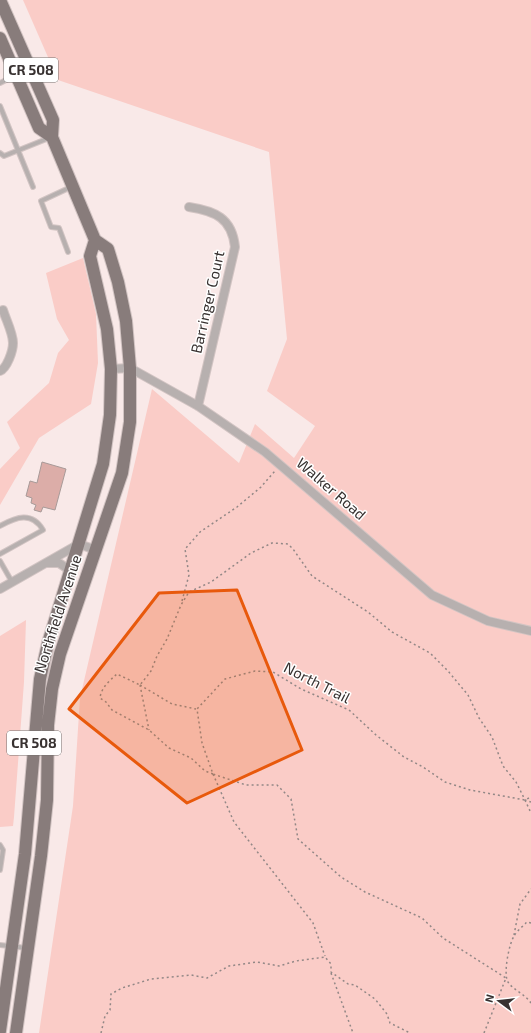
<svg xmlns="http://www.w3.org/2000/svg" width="531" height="1033" font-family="'Exo 2',sans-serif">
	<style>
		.green { fill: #faccc7 }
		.building { fill: #dcada8; stroke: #a89a98 }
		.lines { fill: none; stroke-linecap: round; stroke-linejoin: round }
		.service-casing { stroke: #d2c4c3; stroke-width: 6 }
		.minor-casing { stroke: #d2c4c3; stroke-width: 10 }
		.primary-casing { stroke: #d2c4c3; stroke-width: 14 }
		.path { stroke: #928786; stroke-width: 1.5; stroke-dasharray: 2 3; stroke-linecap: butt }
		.service { stroke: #b7b0af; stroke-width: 4 }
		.minor { stroke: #b7b0af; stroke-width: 8 }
		.primary { stroke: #887c7b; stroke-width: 12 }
		.marked { fill: #e8590c; fill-opacity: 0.2; stroke: #e8590c; stroke-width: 3; stroke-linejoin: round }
		.labels { text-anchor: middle; stroke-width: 3; stroke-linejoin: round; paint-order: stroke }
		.shield { fill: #fff; stroke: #74706f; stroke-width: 1 }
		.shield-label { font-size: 14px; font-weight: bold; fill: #383231 }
		.street-label { font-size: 15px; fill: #383231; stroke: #fff }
	</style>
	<rect width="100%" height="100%" fill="#f9e9e8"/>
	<path class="green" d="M23,0H531V1033H39L73,806L80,698L152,389L239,463L255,424L294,458L315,426L267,391L287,339L269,152L58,80Z
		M83,258L96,314L98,363L91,404L39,438L0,505V469L20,448L7,422L49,383L58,353L69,340L57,319L46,273Z
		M26,620L24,682L14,817L13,826L0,827V636Z"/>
	<path class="building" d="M42,462L66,469L55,510L43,507L41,512L34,510L36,505L31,503L32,498L26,496L30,481L37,483Z"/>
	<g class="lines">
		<defs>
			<path id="service" d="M0,83L14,76
				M0,106L33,187
				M0,153L4,156L49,138
				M68,252L59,228L51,227L41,201L71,187
				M0,526C16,517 32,511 43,530L0,554
				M0,561L12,582
				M0,845L3,850L0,870
				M0,945L27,948"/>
			<path id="minor" d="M189,207C215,211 232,218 235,247L198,406
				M111,369L130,368L198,406L265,452L432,595L488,621L531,631
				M0,371C7,368 13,351 13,343C13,333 6,320 3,310
				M46,563H59L71,571
				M0,589L79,544L96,550"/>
			<path id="primary" d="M0,0L53,120L52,137L95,240L108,249L118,282L126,321L130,368V422L122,473L60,654L52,689L48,725L47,800L41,856L16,1033
				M0,38L39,128L52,137
				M0,1031L25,854L40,679L48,643L103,464L110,415L111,369L107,329L90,256L95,240"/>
		</defs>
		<use href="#service" class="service-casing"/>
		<use href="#minor" class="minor-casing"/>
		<use href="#primary" class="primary-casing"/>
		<path class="path" d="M182,601L189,575L185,549L200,532L237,507L261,487L275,471
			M140,685L172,704L196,709
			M140,685L149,730
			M213,774L205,771L191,758L169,748L149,730L112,710L106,702L100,698C101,688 110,680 117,674L140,685L151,671L157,656L167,639L181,605L189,592L211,582L251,553L272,543L288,544L293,549L312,576L368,612L392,632L430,653L448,671L468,695L479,718L492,737L503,766L516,782L525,800L531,802
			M213,774L234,822L313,923L325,956
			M525,800L531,813
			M531,923L527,922C523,926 517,931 514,936C509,944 503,974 508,982C513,990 525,994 531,1003
			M514,935L520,904L531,889
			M331,973L353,1033
			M101,1033L105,1016L110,1010L111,994L122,988L151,979L191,975L207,978L229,966L257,962L279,966L296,961L325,957L331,964V972L348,984L355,985L375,999L387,1014L390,1023L410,1033
			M484,1033L506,978L443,938L422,918L365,892L341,877L298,839L291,799L277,785H246L213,774L202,743L197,709L225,679L255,671L273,672L301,689L349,710L376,735L404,757L423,767L445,782L470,790L525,800L531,797"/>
		<use href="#service" class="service"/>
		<use href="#minor" class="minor"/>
		<use href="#primary" class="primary"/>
	</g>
	<path class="marked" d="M237,590L302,750L187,803L69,709L159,593Z"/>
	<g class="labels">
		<g class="shield">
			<rect x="4" y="58" width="54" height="24" rx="3"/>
			<rect x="7" y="731" width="54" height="24" rx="3"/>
		</g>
		<g class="shield-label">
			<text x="31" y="75">CR 508</text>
			<text x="34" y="748">CR 508</text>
		</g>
		<g class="street-label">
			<text transform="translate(208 302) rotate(-77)" y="5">Barringer Court</text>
			<text transform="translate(331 489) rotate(41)" y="5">Walker Road</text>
			<text transform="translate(58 614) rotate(-72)" y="5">Northfield Avenue</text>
			<text transform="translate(317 683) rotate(27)" y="5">North Trail</text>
		</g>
	</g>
	<g transform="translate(499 1001) rotate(285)" stroke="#ffffff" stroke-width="3" paint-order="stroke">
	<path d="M0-3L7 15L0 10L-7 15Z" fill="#383231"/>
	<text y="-6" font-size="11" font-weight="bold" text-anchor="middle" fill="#383231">N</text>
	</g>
</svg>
